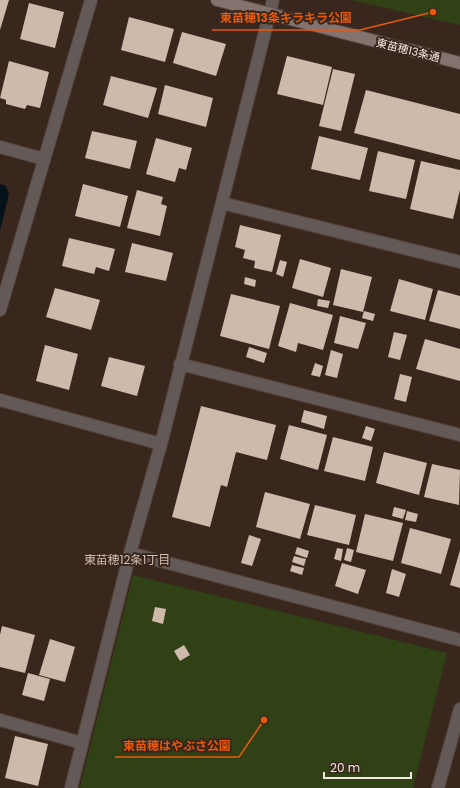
<svg xmlns="http://www.w3.org/2000/svg" width="460" height="788" font-family="Poppins,'Noto Sans JP',sans-serif">
	<style>
		.green { fill: #2f4115 }
		.water { fill: #06121a }
		.building { fill: #cebaab }
		.lines { fill: none; stroke-linecap: round; stroke-linejoin: round }
		.street-casing { stroke: #534239; stroke-width: 14 }
		.secondary-casing { stroke: #534239; stroke-width: 14 }
		.street { stroke: #635956; stroke-width: 12 }
		.secondary { stroke: #83726e; stroke-width: 12 }
		.labels { text-anchor: middle; stroke-width: 4; stroke-linejoin: round; paint-order: stroke }
		.street-label { font-size: 11px; fill: #f4e7e2; stroke: #39271e }
		.neighbourhood-label { font-size: 12px; fill: #d5bdb2; stroke: #39271e }
		.leader { fill: none; stroke: #e8590c; stroke-width: 1.5 }
		.callout-dot { fill: #e8590c; stroke: #39271e; stroke-width: 1.5 }
		.callout-label { font-size: 12px; text-anchor: middle; font-weight: bold; fill: #e8590c; stroke: #39271e; stroke-width: 4; stroke-linejoin: round; paint-order: stroke }
	</style>
	<rect width="100%" height="100%" fill="#39271e"/>
	<path class="green" d="M351,0H460V25Z
		M133,575L447,653L413,788H80Z"/>
	<path class="water" d="M0,184L6,186L9,194L0,231Z"/>
	<path class="building" d="M0,0H9L0,30Z
		M29,3L64,12L55,48L20,39Z
		M129,17L174,29L165,62L121,50Z
		M182,32L226,44L216,76L173,63Z
		M287,56L332,67L323,105L277,94Z
		M9,61L49,72L40,108L27,105L25,109L6,104V100L0,98Z
		M333,69L355,74L341,131L319,126Z
		M111,76L157,88L148,118L103,105Z
		M165,85L213,98L206,127L158,114Z
		M366,90L460,114V160L354,133Z
		M92,131L137,141L130,169L85,158Z
		M319,136L368,148L360,180L311,169Z
		M156,138L192,148L186,170L179,168L175,182L146,174Z
		M378,151L415,160L406,199L369,191Z
		M421,161L460,170V190L453,219L410,209Z
		M83,184L128,196L120,227L75,216Z
		M137,190L163,197L161,204L167,206L160,236L127,228Z
		M240,225L281,235L272,272L254,268L255,261L243,258L245,250L235,247Z
		M69,238L115,249L109,271L96,267L94,274L62,266Z
		M132,243L173,253L166,281L125,272Z
		M300,259L331,268L323,297L292,288Z
		M280,260L287,262L283,277L276,274Z
		M341,269L372,277L363,312L333,305Z
		M245,277L256,280L255,287L244,284Z
		M399,279L433,289L425,320L390,311Z
		M55,288L100,300L91,330L46,317Z
		M438,290L460,296V329L429,321Z
		M231,294L280,306L269,349L220,336Z
		M318,299L330,301L328,308L317,306Z
		M290,303L333,315L323,350L298,343L296,352L278,346Z
		M364,311L375,314L373,321L362,318Z
		M340,316L366,323L358,349L334,343L337,330L352,334L337,330Z
		M394,332L407,335L400,360L388,357Z
		M425,339L460,349V381L416,369Z
		M45,345L78,354L69,390L36,381Z
		M249,347L267,353L264,363L246,357Z
		M331,350L343,354L337,378L325,375Z
		M109,357L145,366L137,396L101,386Z
		M315,363L323,366L320,377L311,375Z
		M400,374L412,377L406,402L394,399Z
		M201,406L276,425L267,460L236,452L227,487L221,485L210,527L172,517Z
		M304,410L327,416L324,429L301,422Z
		M289,425L327,435L318,470L280,459Z
		M366,426L375,429L371,441L362,438Z
		M333,437L373,447L365,481L324,471Z
		M384,452L427,463L419,495L376,483Z
		M432,464L460,470L459,505L424,497Z
		M265,492L310,504L300,539L256,527Z
		M315,505L356,515L349,545L307,535Z
		M394,507L406,510L403,519L392,516Z
		M407,511L418,514L416,522L405,520Z
		M365,514L403,523L393,561L356,552Z
		M410,528L451,539L441,574L401,563Z
		M249,535L261,539L252,566L241,563Z
		M297,547L309,551L307,558L295,554Z
		M337,548L343,549L341,561L334,559Z
		M347,548L354,550L351,562L344,560Z
		M460,550V588L450,585Z
		M294,556L306,559L304,566L292,562Z
		M342,563L366,570L358,594L335,586Z
		M292,565L304,568L302,575L290,571Z
		M392,569L406,574L399,597L386,593Z
		M155,607L166,609L163,624L152,621Z
		M2,626L35,635L25,673L0,667V635Z
		M50,639L75,647L65,682L39,675Z
		M184,645L190,655L180,661L174,651Z
		M28,673L50,679L44,701L22,695Z
		M15,736L48,744L38,786L5,778Z"/>
	<g class="lines">
		<defs>
			<path id="street" d="M0,147L44,159
				M222,203L460,262
				M0,310L91,0
				M180,364L460,435
				M0,400L161,444
				M130,553L460,640
				M0,720L82,743
				M71,788L130,553L161,444L273,0
				M438,788L460,709"/>
			<path id="secondary" d="M217,0L460,63"/>
		</defs>
		<use href="#street" class="street-casing"/>
		<use href="#secondary" class="secondary-casing"/>
		<use href="#street" class="street"/>
		<use href="#secondary" class="secondary"/>
	</g>
	<g class="labels">
		<g class="street-label">
			<text transform="translate(408 50) rotate(14)" y="4">東苗穂13条通</text>
		</g>
		<g class="neighbourhood-label">
			<text x="127" y="564">東苗穂12条1丁目</text>
		</g>
	</g>
	<path class="leader" d="M433 12L360 30H212M264 720L239 757H115"/>
	<g class="callout-dot">
		<circle cx="433" cy="12" r="4"/>
		<circle cx="264" cy="720" r="4"/>
	</g>
	<g class="callout-label">
		<text x="286" y="22">東苗穂13条キラキラ公園</text>
		<text x="177" y="750">東苗穂はやぶさ公園</text>
	</g>
	<path d="M324 772v6h87v-6" fill="none" stroke="#f4e7e2" stroke-width="2"/>
	<text x="330" y="772" font-size="12" fill="#f4e7e2" stroke="#39271e" stroke-width="3" paint-order="stroke">20 m</text>
</svg>
